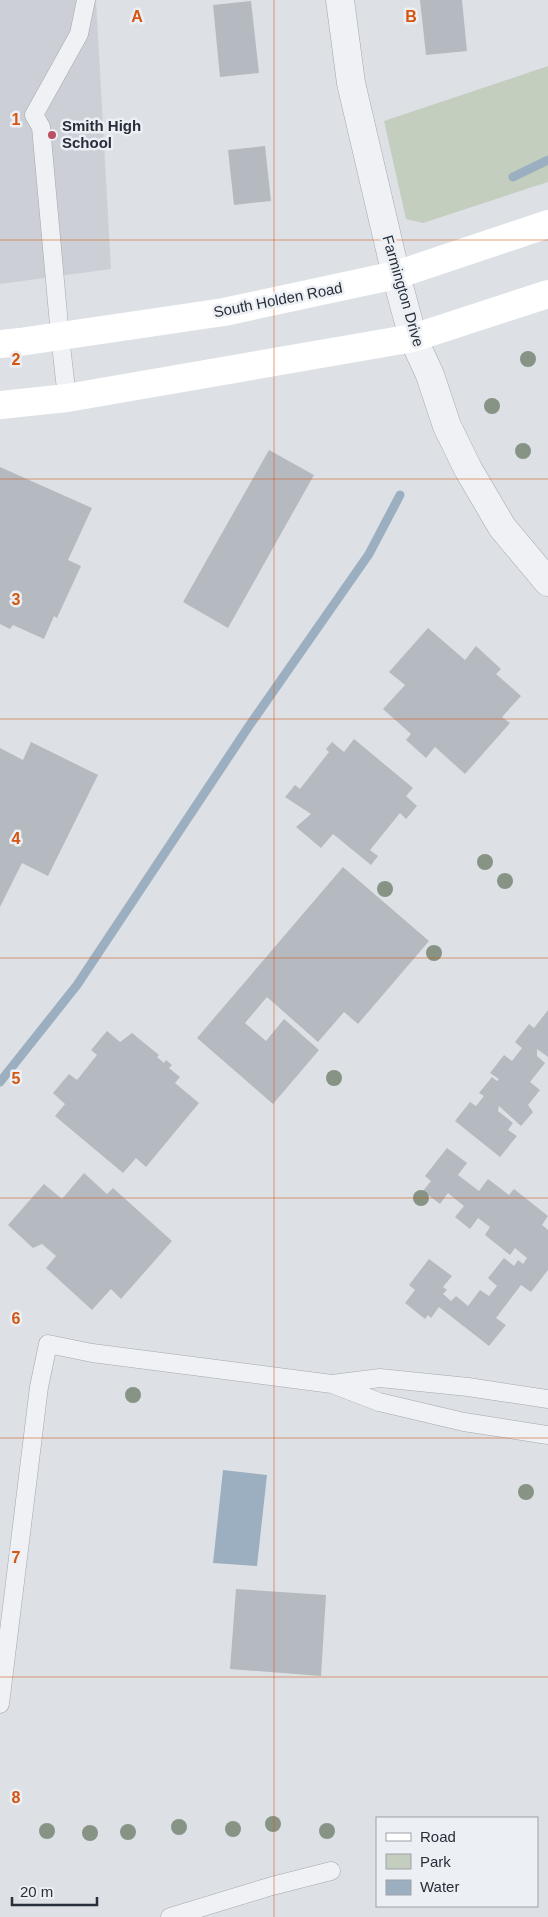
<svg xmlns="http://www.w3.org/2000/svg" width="548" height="1917" font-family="Arial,sans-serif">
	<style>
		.built { fill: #ccd0d6 }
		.green { fill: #c4cebf }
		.water { fill: #9cafc1 }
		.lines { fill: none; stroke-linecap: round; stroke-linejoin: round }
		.stream { stroke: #9cafc1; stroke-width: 9 }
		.building { fill: #b5bac1 }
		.service-casing { stroke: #a3a8ae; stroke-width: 19 }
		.minor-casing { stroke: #a3a8ae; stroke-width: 29 }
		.tertiary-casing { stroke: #a3a8ae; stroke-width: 29 }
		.service { stroke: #eff1f4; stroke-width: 18 }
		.minor { stroke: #eff1f4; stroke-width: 28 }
		.tertiary { stroke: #eff1f4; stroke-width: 28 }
		.secondary { stroke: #fff; stroke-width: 28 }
		.tree { fill: #869385 }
		.grid { fill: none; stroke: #d55511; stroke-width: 1; stroke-opacity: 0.55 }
		.poi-dot { fill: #bd4f64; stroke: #eceff3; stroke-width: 2 }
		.labels { text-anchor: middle; stroke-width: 5; stroke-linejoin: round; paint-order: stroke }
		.poi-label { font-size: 15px; font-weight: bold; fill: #282f3a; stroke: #eceff3; text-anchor: start }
		.street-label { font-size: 15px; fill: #282f3a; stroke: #eceff3 }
		.grid-label { font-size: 16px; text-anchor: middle; font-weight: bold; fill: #d55511; stroke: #eceff3; stroke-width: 5; stroke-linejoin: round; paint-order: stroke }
	</style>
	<rect width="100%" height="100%" fill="#dde1e5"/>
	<path class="built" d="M0,0H96L111,269L0,284Z"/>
	<path class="green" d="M548,66V182L423,223L406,219L384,121Z"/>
	<path class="water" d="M223,1470L267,1475L257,1566L213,1563Z"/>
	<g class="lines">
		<path class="stream" d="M513,177L548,160
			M0,1082L77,985L249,726L369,554L400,495"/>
	</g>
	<path class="building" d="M420,0H462L467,51L426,55Z
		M251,1L259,73L220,77L213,5Z
		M265,146L271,201L234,205L228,150Z
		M269,450L314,475L228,628L183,602Z
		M0,467L92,508L68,560L81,566L57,618L54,616L44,639L13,625L10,629L0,624Z
		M428,628L465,660L476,646L501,669L496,674L521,696L502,717L510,723L465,774L435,747L426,758L406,740L411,734L383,709L405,685L389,672Z
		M354,739L413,788L406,796L417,806L406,819L400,813L370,850L378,856L371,865L333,834L321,848L296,827L311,814L285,797L295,785L300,789L329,752L326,749L332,742L344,752Z
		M31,742L98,775L48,876L22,863L0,907V748L23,760Z
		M343,867L429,941L358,1024L344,1012L318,1042L267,997L245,1023L266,1041L284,1019L319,1050L273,1104L197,1038Z
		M548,1010V1057L537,1049V1056L545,1063L530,1082L540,1090L528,1105L533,1112L521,1126L499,1106L498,1111L513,1123L508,1130L517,1136L500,1157L455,1121L470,1102L476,1106L484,1096L479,1093L492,1077L497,1081L499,1079L490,1073L504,1055L512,1061L522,1048L515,1042L529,1024L534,1028Z
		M107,1031L120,1042L132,1033L159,1055L157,1057L164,1063L166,1060L172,1065L169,1068L180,1077L175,1083L199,1103L146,1167L136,1158L123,1173L55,1116L65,1104L53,1093L69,1074L77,1080L97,1055L91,1050Z
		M447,1148L467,1163L458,1175L479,1191L488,1179L509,1195L514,1189L548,1216L542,1225L548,1230V1270L531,1292L521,1285L496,1318L506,1325L489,1346L439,1307L431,1318L428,1315L425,1319L405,1303L415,1290L409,1285L429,1259L452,1276L443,1287L447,1290L443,1294L451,1301L456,1296L468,1306L480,1290L489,1296L497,1286L488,1278L504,1258L514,1266L518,1260L523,1264L527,1258L515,1248L510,1255L485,1235L490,1227L478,1218L470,1229L455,1217L464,1206L448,1193L440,1204L423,1191L431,1181L425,1176Z
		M84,1173L107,1194L113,1188L172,1241L121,1299L111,1289L92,1310L46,1268L56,1256L42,1244L33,1248L8,1225L44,1184L62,1199Z
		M236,1589L326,1595L321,1676L230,1669Z"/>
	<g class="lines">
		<defs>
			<path id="service" d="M67,398L60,336L41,127L34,115L79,34L86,0
				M548,1399L468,1387L380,1378L332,1384L379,1402L464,1422L548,1435
				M0,1704L39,1387L48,1344L92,1353L332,1384
				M170,1917L272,1886L331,1871"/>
			<path id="minor" d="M340,0L351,83L396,275"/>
			<path id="tertiary" d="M396,275L413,338L430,375L447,426L468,469L502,527L548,582"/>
		</defs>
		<use href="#service" class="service-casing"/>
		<use href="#minor" class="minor-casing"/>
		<use href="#tertiary" class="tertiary-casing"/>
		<use href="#service" class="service"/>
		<use href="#minor" class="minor"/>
		<use href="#tertiary" class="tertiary"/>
		<path class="secondary" d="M0,344L20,342L224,312L396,275L548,224
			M0,405L67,398L413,338L548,294"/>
	</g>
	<g class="tree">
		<circle cx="528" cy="359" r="8"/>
		<circle cx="492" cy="406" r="8"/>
		<circle cx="523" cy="451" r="8"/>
		<circle cx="485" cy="862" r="8"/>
		<circle cx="505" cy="881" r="8"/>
		<circle cx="385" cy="889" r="8"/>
		<circle cx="434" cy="953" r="8"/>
		<circle cx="334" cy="1078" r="8"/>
		<circle cx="421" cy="1198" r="8"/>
		<circle cx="133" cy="1395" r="8"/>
		<circle cx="526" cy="1492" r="8"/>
		<circle cx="273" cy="1824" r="8"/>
		<circle cx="179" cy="1827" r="8"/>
		<circle cx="233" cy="1829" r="8"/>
		<circle cx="47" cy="1831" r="8"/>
		<circle cx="327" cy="1831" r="8"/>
		<circle cx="128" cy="1832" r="8"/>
		<circle cx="90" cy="1833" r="8"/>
	</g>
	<path class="grid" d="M274,0V1917M0,240H548M0,479H548M0,719H548M0,958H548M0,1198H548M0,1438H548M0,1677H548"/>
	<circle class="poi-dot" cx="52" cy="135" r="5"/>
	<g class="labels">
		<g class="poi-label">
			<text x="62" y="131">Smith High<tspan x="62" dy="17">School</tspan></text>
		</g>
		<g class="street-label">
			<text transform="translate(403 291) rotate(74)" y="5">Farmington Drive</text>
			<text transform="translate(278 300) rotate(-11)" y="5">South Holden Road</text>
		</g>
	</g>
	<g class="grid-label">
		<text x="137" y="22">A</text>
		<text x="411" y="22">B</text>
		<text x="16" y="125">1</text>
		<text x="16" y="365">2</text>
		<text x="16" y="605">3</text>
		<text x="16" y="844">4</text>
		<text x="16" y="1084">5</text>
		<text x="16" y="1324">6</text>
		<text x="16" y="1563">7</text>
		<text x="16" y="1803">8</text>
	</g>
	<rect x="376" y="1817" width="162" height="90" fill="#eceff3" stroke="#9ea2a9"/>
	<rect x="386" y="1833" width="25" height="8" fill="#ffffff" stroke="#9ea2a9"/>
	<text x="420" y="1842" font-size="15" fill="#282f3a">Road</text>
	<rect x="386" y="1854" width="25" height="15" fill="#c4cebf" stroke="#9ea2a9"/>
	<text x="420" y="1867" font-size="15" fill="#282f3a">Park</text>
	<rect x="386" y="1880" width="25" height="15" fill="#9cafc1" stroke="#9ea2a9"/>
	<text x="420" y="1892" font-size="15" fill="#282f3a">Water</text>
	<path d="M12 1897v8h85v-8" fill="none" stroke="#282f3a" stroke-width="2.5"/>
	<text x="20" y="1897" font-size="15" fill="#282f3a" stroke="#eceff3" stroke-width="4" paint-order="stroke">20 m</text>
</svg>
